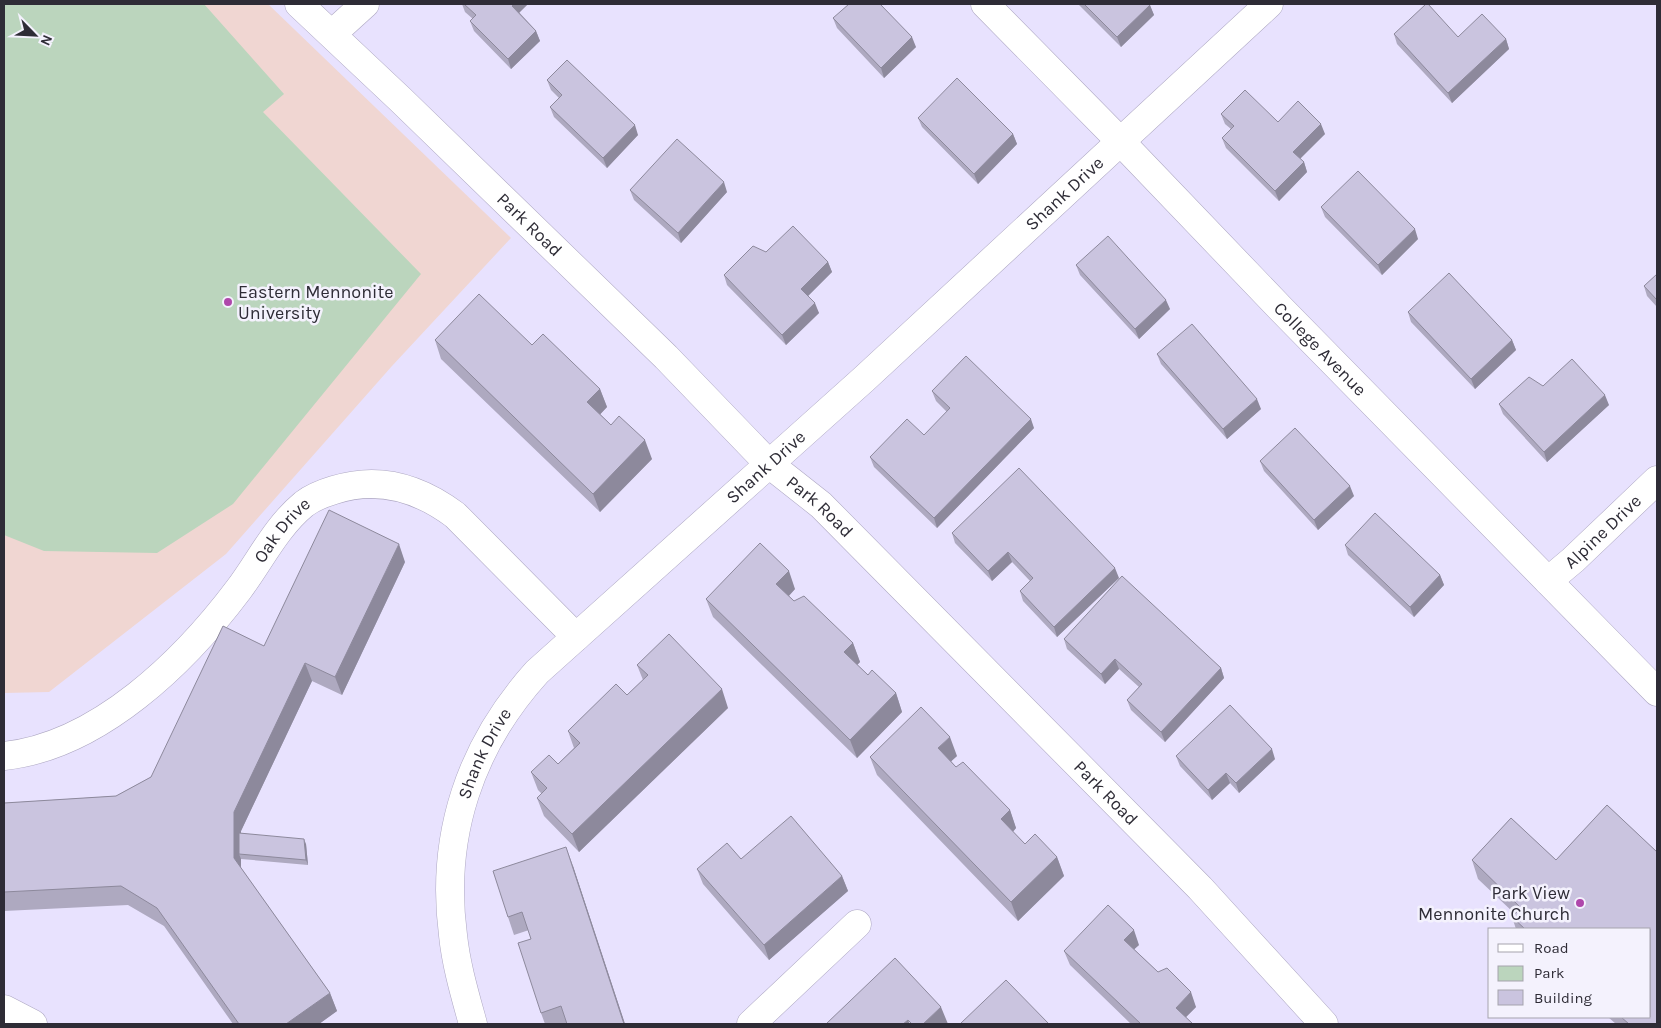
<svg xmlns="http://www.w3.org/2000/svg" width="1661" height="1028" font-family="Karla,sans-serif">
	<style>
		.education { fill: #f0d6d2 }
		.green { fill: #bbd5bd }
		.lines { fill: none; stroke-linecap: round; stroke-linejoin: round }
		.minor-casing { stroke: #ada7c2; stroke-width: 29 }
		.minor { stroke: #fff; stroke-width: 28 }
		.wall { fill: #aea9c0 }
		.shaded-wall { fill: #8d899c }
		.building { fill: #cac4df; stroke: #8d899c }
		.poi-dot { fill: #af47ab; stroke: #f4f2fd; stroke-width: 2 }
		.labels { text-anchor: middle; stroke-width: 5; stroke-linejoin: round; paint-order: stroke }
		.street-label { font-size: 18px; fill: #2e2c36; stroke: #f4f2fd }
		.poi-label { font-size: 18px; fill: #2e2c36; stroke: #f4f2fd; text-anchor: start }
	</style>
	<rect width="100%" height="100%" fill="#e8e2fe"/>
	<path class="education" d="M4,4H268L511,238L392,366L226,554L49,692L4,693Z"/>
	<path class="green" d="M4,4H204L284,94L263,112L421,274L233,504L157,553L44,551L4,535Z"/>
	<g class="lines">
		<defs>
			<g id="minor">
				<path id="s1" d="M299,4L401,100L666,357L769,464L821,505L1200,888L1324,1024"/>
				<path id="s2" d="M985,4L1121,142L1281,309L1657,692"/>
				<path d="M332,34L365,4"/>
				<path id="s3" d="M1548,581L1573,560L1657,480"/>
				<path id="s4" d="M4,756C99,746 185,661 239,589C260,561 276,527 304,504C312,498 324,493 334,490C378,476 419,488 455,515L576,637"/>
				<path d="M4,1009L33,1024"/>
				<path id="s5" d="M473,1024C465,995 456,965 453,935C440,836 470,746 537,672L864,379L1269,4"/>
				<path d="M751,1024L857,924"/>
			</g>
		</defs>
		<use href="#minor" class="minor-casing"/>
		<use href="#minor" class="minor"/>
	</g>
	<path class="wall" d="M462,4H528L519,12L536,31L540,41L511,69L474,31L470,21L473,19L465,12Z
		M1078,4H1149L1154,15L1121,47Z
		M833,18L916,47L884,78L837,28Z
		M1394,34L1506,39L1509,49L1452,103L1397,44Z
		M547,80L638,135L607,168L554,117L550,107L559,98L551,90Z
		M1221,114L1278,122L1325,134L1300,158L1304,162L1307,172L1279,201L1226,148L1222,138L1231,129L1225,124Z
		M918,118L1013,134L1017,144L978,184L922,127Z
		M630,190L727,192L681,243L634,200Z
		M1321,207L1418,239L1382,275L1325,217Z
		M766,252L828,262L832,272L808,296L819,313L786,345L727,285L724,275Z
		M1076,265L1170,309L1139,339L1080,275Z
		M1657,274V307L1647,296L1644,286Z
		M1408,312L1512,340L1516,350L1475,389L1411,322Z
		M435,340L532,345L600,389L607,407L600,414L611,425L652,459L600,512L441,359Z
		M1157,354L1261,409L1227,439L1161,364Z
		M1543,386L1609,405L1547,462L1503,414L1499,404Z
		M932,391L1034,428L937,528L874,467L870,457L924,435L947,412L936,401Z
		M1260,461L1354,496L1318,530L1264,471Z
		M952,533L1119,578L1057,637L1023,601L1020,591L1030,581L1012,562L992,581L955,543Z
		M1345,545L1440,575L1444,585L1414,617L1348,555Z
		M405,562L342,695L312,681L241,831V833L306,844L308,865L241,859V868L330,993L337,1011L319,1024H233L164,926L128,905L4,911V803L116,796L151,777L264,646Z
		M795,589L789,596L794,601L853,643L860,662L857,665L868,675L896,693L902,712L857,758L713,617L706,599Z
		M1064,639L1221,668L1224,678L1165,742L1131,710L1127,700L1139,687L1119,669L1105,684L1067,649Z
		M637,665L728,708L579,852L544,816L537,798L542,794L538,790L531,772L558,764L574,748L568,731L627,695L643,680Z
		M957,756L951,761L956,767L1010,810L1016,828L1013,832L1025,844L1057,857L1064,876L1018,921L877,775L870,757Z
		M1176,756L1275,759L1239,793L1230,783L1212,800L1180,766Z
		M1607,805L1657,852V1024H1616L1608,1017H1650V929H1516L1512,917L1515,914L1478,879L1472,860L1511,818L1556,860Z
		M741,859L842,876L848,891L769,960L703,884L697,869Z
		M573,866L625,1024H545L541,1013L531,939L529,930L514,935L508,917Z
		M1139,945L1134,949L1158,972L1196,1007L1186,1017L1193,1024H1131L1070,965L1064,951Z"/>
	<path class="shaded-wall" d="M514,4H528L516,16L512,6Z
		M1150,5L1154,15L1121,47L1117,37Z
		M536,31L540,41L511,69L508,59Z
		M912,37L916,47L884,78L881,68Z
		M1506,39L1509,49L1452,103L1448,93Z
		M1321,124L1325,134L1297,162L1293,152Z
		M635,125L638,135L607,168L603,158Z
		M1013,134L1017,144L978,184L974,174Z
		M1304,162L1307,172L1279,201L1275,191Z
		M724,182L727,192L681,243L678,233Z
		M1415,229L1418,239L1382,275L1378,265Z
		M828,262L832,272L805,299L801,289Z
		M1166,300L1170,309L1139,339L1135,329Z
		M815,303L819,313L786,345L782,335Z
		M1512,340L1516,350L1475,389L1471,379Z
		M600,389L607,407L594,421L587,402Z
		M1605,395L1609,405L1547,462L1544,452Z
		M1257,399L1261,409L1227,439L1223,429Z
		M1031,419L1034,428L937,528L934,518Z
		M645,440L652,459L600,512L593,494Z
		M1350,486L1354,496L1318,530L1314,520Z
		M399,544L405,562L342,695L335,677Z
		M1008,552L1012,562L992,581L988,571Z
		M1115,568L1119,578L1057,637L1054,627Z
		M789,571L795,589L783,602L776,584Z
		M1440,575L1444,585L1414,617L1410,607Z
		M853,643L860,662L851,671L844,652Z
		M1115,659L1119,669L1105,684L1101,674Z
		M305,663L312,681L241,831V854H239L241,859V877L234,858V812Z
		M1221,668L1224,678L1165,742L1161,732Z
		M722,689L728,708L579,852L572,834Z
		M896,693L902,712L857,758L850,740Z
		M950,737L957,756L945,767L938,748Z
		M1272,749L1275,759L1239,793L1236,783Z
		M1226,773L1230,783L1212,800L1208,790Z
		M1010,810L1016,828L1008,837L1001,819Z
		M304,839L306,844L308,865L306,860Z
		M566,847L573,866L625,1024H624Z
		M1057,857L1064,876L1018,921L1011,902Z
		M842,876L848,891L769,960L764,945Z
		M1134,930L1139,945L1129,954L1124,940Z
		M1191,992L1196,1007L1181,1022L1176,1008Z
		M330,993L337,1011L319,1024H286Z
		M941,1007L948,1024H923Z
		M908,1020L910,1024H903Z"/>
	<path class="building" d="M464,4H514L512,6L536,31L508,59L470,21L476,15Z
		M849,4H880L912,37L881,68L833,18Z
		M1084,4H1149L1150,5L1117,37Z
		M1426,4H1428L1458,37L1482,14L1506,39L1448,93L1394,34Z
		M567,60L635,125L603,158L550,107L562,95L547,80Z
		M957,78L1013,134L974,174L918,118Z
		M1245,90L1278,122L1298,101L1321,124L1293,152L1304,162L1275,191L1222,138L1234,126L1221,114Z
		M677,139L724,182L678,233L630,190Z
		M1358,171L1415,229L1378,265L1321,207Z
		M793,226L828,262L801,289L815,303L782,335L724,275L753,246L766,252Z
		M1108,236L1166,300L1135,329L1076,265Z
		M1449,273L1512,340L1471,379L1408,312Z
		M1657,274V300L1644,286Z
		M479,294L532,345L543,334L600,389L587,402L611,425L619,416L645,440L593,494L435,340Z
		M1192,324L1257,399L1223,429L1157,354Z
		M966,356L1031,419L934,518L870,457L907,419L924,435L950,408L932,391Z
		M1572,359L1605,395L1544,452L1499,404L1529,377L1543,386Z
		M1295,428L1350,486L1314,520L1260,461Z
		M1019,468L1115,568L1054,627L1020,591L1033,578L1008,552L988,571L952,533Z
		M329,510L399,544L335,677L305,663L234,812V858L330,993L286,1024H239L157,908L121,886L4,892V803L116,796L151,777L223,626L264,646Z
		M1375,513L1440,575L1410,607L1345,545Z
		M760,543L789,571L776,584L794,601L804,596L853,643L844,652L868,675L872,670L896,693L850,740L706,599Z
		M1122,576L1221,668L1161,732L1127,700L1142,684L1115,659L1101,674L1064,639Z
		M669,634L722,689L572,834L537,798L547,788L531,772L549,755L558,764L580,743L568,731L616,684L627,695L648,675L637,665Z
		M1230,705L1272,749L1236,783L1226,773L1208,790L1176,756Z
		M921,707L950,737L938,748L956,767L963,762L1010,810L1001,819L1025,844L1035,834L1057,857L1011,902L870,757Z
		M1607,805L1657,852V1024H1629L1621,1017H1650V929H1525L1512,917L1521,908L1472,860L1511,818L1556,860Z
		M791,816L842,876L764,945L697,869L727,843L741,859Z
		M239,833L304,839L306,860L239,854Z
		M566,847L624,1024H567L561,1006L541,1013L518,943L531,939L522,912L508,917L493,871Z
		M1108,905L1134,930L1124,940L1158,972L1167,968L1191,992L1176,1008L1193,1024H1141L1064,951Z
		M895,958L941,1007L923,1024H912L908,1020L903,1024H826Z
		M1006,980L1049,1024H960Z"/>
	<g class="poi-dot">
		<circle cx="228" cy="302" r="5"/>
		<circle cx="1580" cy="903" r="5"/>
	</g>
	<g class="labels">
		<g class="street-label">
			<text dy="6" stroke="none"><textPath href="#s5" startOffset="1089">Shank Drive</textPath></text>
			<text dy="6" stroke="none"><textPath href="#s1" startOffset="319">Park Road</textPath></text>
			<text dy="6" stroke="none"><textPath href="#s2" startOffset="481">College Avenue</textPath></text>
			<text dy="6" stroke="none"><textPath href="#s5" startOffset="684">Shank Drive</textPath></text>
			<text dy="6" stroke="none"><textPath href="#s1" startOffset="724">Park Road</textPath></text>
			<text dy="6" stroke="none"><textPath href="#s3" startOffset="74">Alpine Drive</textPath></text>
			<text dy="6" stroke="none"><textPath href="#s4" startOffset="369">Oak Drive</textPath></text>
			<text dy="6" stroke="none"><textPath href="#s5" startOffset="279">Shank Drive</textPath></text>
			<text dy="6" stroke="none"><textPath href="#s1" startOffset="1129">Park Road</textPath></text>
		</g>
		<g class="poi-label">
			<text x="238" y="298">Eastern Mennonite<tspan x="238" dy="21">University</tspan></text>
			<text x="1570" y="899" text-anchor="end">Park View<tspan x="1570" dy="21">Mennonite Church</tspan></text>
		</g>
	</g>
	<rect width="1661" height="1028" fill="none" stroke="#2e2c36" stroke-width="10"/>
	<rect x="1488" y="928" width="162" height="90" fill="#f4f2fd" stroke="#a5a3ad"/>
	<rect x="1498" y="944" width="25" height="8" fill="#ffffff" stroke="#a5a3ad"/>
	<text x="1534" y="953" font-size="15" fill="#2e2c36">Road</text>
	<rect x="1498" y="966" width="25" height="15" fill="#bbd5bd" stroke="#a5a3ad"/>
	<text x="1534" y="978" font-size="15" fill="#2e2c36">Park</text>
	<rect x="1498" y="990" width="25" height="15" fill="#cac4df" stroke="#a5a3ad"/>
	<text x="1534" y="1003" font-size="15" fill="#2e2c36">Building</text>
	<g transform="translate(35 35) rotate(114)" stroke="#f4f2fd" stroke-width="4" paint-order="stroke">
	<path d="M0-4L9 19L0 12L-9 19Z" fill="#2e2c36"/>
	<text y="-8" font-size="14" font-weight="bold" text-anchor="middle" fill="#2e2c36">N</text>
	</g>
</svg>
